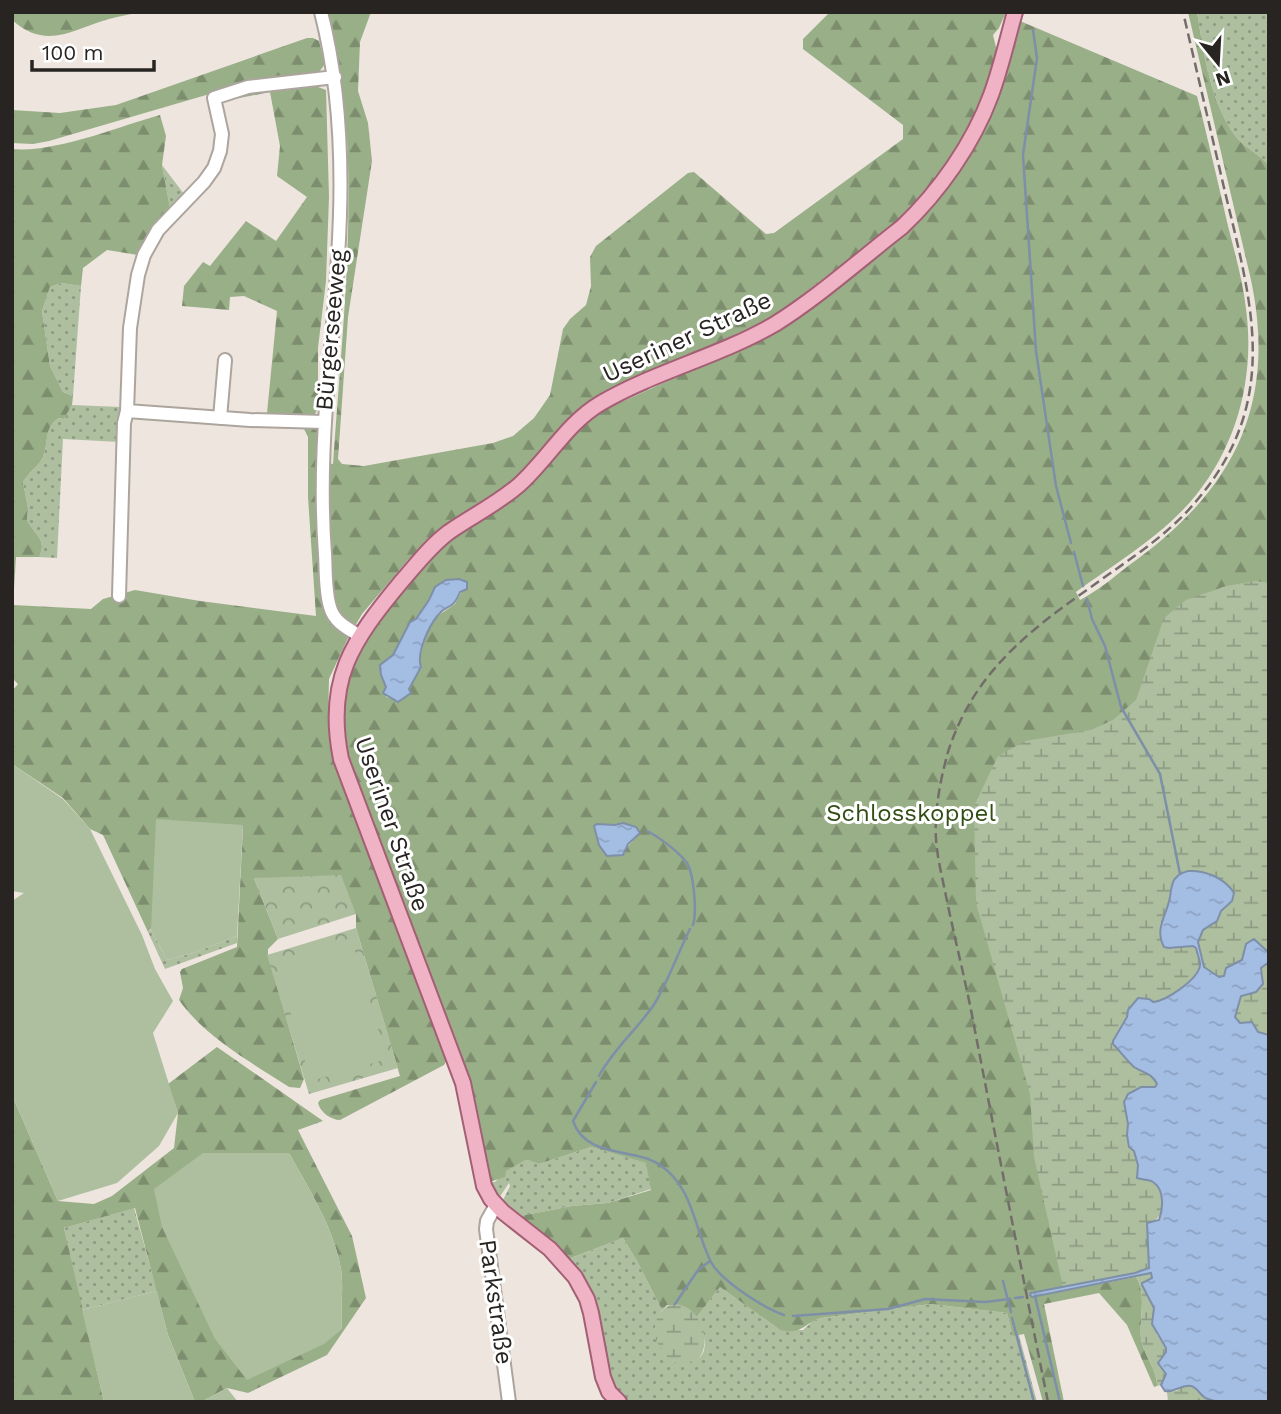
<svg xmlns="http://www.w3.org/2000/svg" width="1281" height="1414" font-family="'Work Sans',sans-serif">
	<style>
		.grass { fill: url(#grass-dots) }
		.forest { fill: url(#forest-firs); fill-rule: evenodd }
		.wetland { fill: url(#wetland-marsh) }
		.park { fill: url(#park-crowns) }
		.pitch { fill: #aebfa0 }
		.water { fill: url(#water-ripples); stroke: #7e8fa8; stroke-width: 2 }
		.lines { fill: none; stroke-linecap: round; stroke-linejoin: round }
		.stream { stroke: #7e8fa8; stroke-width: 2.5 }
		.minor-casing { stroke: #aca59e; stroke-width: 16 }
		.major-casing { stroke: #a35f73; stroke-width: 18 }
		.minor { stroke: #fff; stroke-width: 12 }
		.major { stroke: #f0b2c5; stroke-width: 14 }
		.rail { stroke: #726d69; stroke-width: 2.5; stroke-dasharray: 10 5; stroke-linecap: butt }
		.labels { text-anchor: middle; stroke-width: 6; stroke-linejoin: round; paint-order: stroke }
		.street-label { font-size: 24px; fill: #272422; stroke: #fff }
		.park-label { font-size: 24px; fill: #324e14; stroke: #fff }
	</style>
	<defs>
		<pattern id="grass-dots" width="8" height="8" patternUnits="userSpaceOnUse" patternTransform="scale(1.75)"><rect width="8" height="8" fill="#aebfa0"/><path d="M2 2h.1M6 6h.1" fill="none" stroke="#8e9b82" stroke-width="1.8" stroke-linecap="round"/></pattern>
		<pattern id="forest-firs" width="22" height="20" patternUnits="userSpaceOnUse" patternTransform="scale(1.75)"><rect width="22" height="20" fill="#99af88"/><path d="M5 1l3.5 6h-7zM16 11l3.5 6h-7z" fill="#7d8e6f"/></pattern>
		<pattern id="wetland-marsh" width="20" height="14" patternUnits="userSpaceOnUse" patternTransform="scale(1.75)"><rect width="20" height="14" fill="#aebfa0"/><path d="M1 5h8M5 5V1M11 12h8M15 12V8" fill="none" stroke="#8e9b82"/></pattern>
		<pattern id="park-crowns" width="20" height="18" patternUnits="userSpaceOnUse" patternTransform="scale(1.75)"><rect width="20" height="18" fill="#aebfa0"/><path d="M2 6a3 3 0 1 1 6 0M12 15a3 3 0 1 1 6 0" fill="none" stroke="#8e9b82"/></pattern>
		<pattern id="water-ripples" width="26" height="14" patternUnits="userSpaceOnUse" patternTransform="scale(1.75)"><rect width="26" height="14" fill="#a4bde2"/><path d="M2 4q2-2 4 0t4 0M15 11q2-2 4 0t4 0" fill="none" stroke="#8da2c2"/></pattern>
	</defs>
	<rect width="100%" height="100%" fill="#ede5de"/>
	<path class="grass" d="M1197,12H1269V166C1260,154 1245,148 1236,137C1210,102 1204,54 1197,12Z
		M162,165L184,194L170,208Z
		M61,283L81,286L73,396L63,392L50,366L42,311L50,287Z
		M72,405L121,407L120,442L63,439L57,558L39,557C48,539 34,535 27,520L28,508L23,482C28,472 37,468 42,459C50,444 42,429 59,418L64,419Z
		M151,930L167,960L193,953L237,936V943L165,969L148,932Z
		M591,1147L647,1163L651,1189L608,1203L572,1206L520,1216L502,1202L510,1186L509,1183L499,1198L489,1182H495L505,1171L527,1158L539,1164Z
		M134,1208L157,1291L82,1310L64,1228Z
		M623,1238L637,1261L662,1310L656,1322L674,1362C709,1367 711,1343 696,1318L720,1287L780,1330H803L813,1321L821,1318L931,1304L1007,1313L1013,1335H1019L1037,1402H629L614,1387L608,1375L579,1273L568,1259Z"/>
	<path class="forest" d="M12,12H142C131,14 120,16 109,19C73,29 47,51 12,20Z
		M328,12H371L360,42L358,91L368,123L372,161L348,317L338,459L342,464L364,466L493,443L513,436L534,418L550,395L563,329L570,319L586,305L591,286L590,257L596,246L688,173L694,172L766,234L774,233L903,139V125L803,49V39L830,12H1006L999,28L993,35L997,51L980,105L969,128L926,193L897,222L772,318L630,382L506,488L408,560L362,614L348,638L329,679L328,720L332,747L339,774L447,1060L444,1065L340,1120C331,1120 320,1112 318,1103L320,1100L400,1076L356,928V914L254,878L278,939L268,949V955L304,1079L300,1088L289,1087C251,1062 206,1038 179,1000L183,988L180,972L182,969L237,947L243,826L148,932L103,835L90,829L63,798L12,764V691L18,684L12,678V149C55,153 117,127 160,115L166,136L162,165L170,208L148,236L138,255L107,250L83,268L81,286L61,283L50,287L42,311L50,366L63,392L73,396L72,405L64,419L59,418C42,429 50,444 42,459C37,468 28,472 23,482L28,508L27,520C34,535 48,539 39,557H16L13,605L91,609L103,599L135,590L200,601L316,616L308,497V437L303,427L327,429L326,463L333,464C340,363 351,261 348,160C347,111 335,61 328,12Z
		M1188,12H1197C1204,54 1210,102 1236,137C1245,148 1260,154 1269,166V953L1260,945L1135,1273L1031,1293L1030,1295L1032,1297L1136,1277C1147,1293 1139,1320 1141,1338C1143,1354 1158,1371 1157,1386L1154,1387L1127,1325L1099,1293L1044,1304L1064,1402H1043L1024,1334L1013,1336L1007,1313L931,1304L821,1318C803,1324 802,1335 780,1330L720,1287L696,1318L690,1310L667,1305L662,1310L637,1261L623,1238L568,1259L520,1216L572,1206L608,1203L651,1190L646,1163L591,1147L539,1164L527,1159L506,1171L505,1177L489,1182L469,1081L351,770L344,744L342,706L350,670L365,639L387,609L436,552L453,538L513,498L586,422L602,411L755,341L906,232L936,201L961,165L1020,21L1197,96C1208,139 1218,183 1228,226C1235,254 1243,281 1246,309C1255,375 1238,443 1196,495C1164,535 1117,562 1076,592L1080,600C1097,591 1113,578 1128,566C1231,493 1278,408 1251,280ZM459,579L467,582L455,604L436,617L426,634L419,661L421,667L409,690L411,691L401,701L386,697V688L381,675L380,665L393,655L410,622C433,610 424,581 459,579ZM623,823L636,827L640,833L619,856H607L594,828L597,824L615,825Z
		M307,38H313L319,41L325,64L319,72L213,93L49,141L33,144L12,143V110L60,113L116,105Z
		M296,85L318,87L326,90L329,197L326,281L318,348V408L315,414L310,417L267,413L277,311L244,296L230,297L229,310L182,306L184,286L203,262L210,266L246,221L276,241L307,197L277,176L280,146L270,92L224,101L249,93Z
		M217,1047L323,1121L298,1130L352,1236L366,1298L327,1355L248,1393L227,1388L201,1402H195L168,1335L135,1208L64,1228L104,1402H12V1095L58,1201L94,1204L112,1196L174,1148L178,1113L168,1084ZM289,1153C309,1189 334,1228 341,1269C344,1289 340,1309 342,1329Z"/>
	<path class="wetland" d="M1256,581L1269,583V953L1254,939C1246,942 1244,950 1244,958L1229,965L1224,976C1206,979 1194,951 1199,937C1203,927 1214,926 1218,919C1220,916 1221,912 1223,909C1226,904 1231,902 1234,897C1227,879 1213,876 1195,871L1171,888V895L1161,922L1176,948L1193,946L1196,948C1197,953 1200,960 1200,965C1199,979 1166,1001 1153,1002L1149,999L1138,998L1128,1010L1127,1017L1113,1041V1045L1137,1069L1147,1072L1157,1085L1155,1087L1147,1086L1124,1102L1128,1124L1127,1135L1138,1165L1141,1180L1153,1181C1169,1198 1166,1215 1147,1227L1149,1268L1135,1273L1063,1287L1034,1157L1030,1094L976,903L974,806L998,756L1025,741L1091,730L1113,720L1136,700L1164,618L1186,600L1226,586Z
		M1269,962V1035C1258,1034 1246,1025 1236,1021C1233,1014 1237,1002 1241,996L1256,992L1263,978L1261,968Z
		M1150,1273L1152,1278L1144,1281L1142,1285L1154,1308L1152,1321L1157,1335L1166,1348L1164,1357L1159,1360L1160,1367L1166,1374L1161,1385L1157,1386C1158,1371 1143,1354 1141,1338C1139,1320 1147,1293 1136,1277Z
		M675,1304C714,1307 717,1384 668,1359C664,1352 658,1346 656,1339C652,1324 659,1306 675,1304Z
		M1185,1386C1198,1386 1201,1397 1215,1402H1168L1167,1392L1176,1391Z"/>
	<path class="park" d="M341,875L356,914L278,939L254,878Z
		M356,928L398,1068L309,1094L267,955Z"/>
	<path class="pitch" d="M12,764L63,799L90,829L142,935L155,969L173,1001L153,1033L178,1113L159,1146L117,1183L58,1201L12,1095V901L24,893L12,891Z
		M156,819L243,825L237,936L193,953L167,960L151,930Z
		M351,938L387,1059L311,1081L275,961Z
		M203,1153H289C309,1189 334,1228 341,1269C344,1289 340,1309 342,1329L324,1344L247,1380L215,1339L162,1227L154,1189Z
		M157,1291L168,1335L195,1402H104L82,1310Z
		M227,1388L238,1402H201Z"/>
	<path class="water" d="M459,579L467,582V589L460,592C452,612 447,603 438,615C429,626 416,653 421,667L409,689L411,693L398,702L383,693L386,687L381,675L380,665L393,655L410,622L416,619L429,600L435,587L446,580Z
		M623,823L636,827L640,833L628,844L623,855L607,856L599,845L594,826L597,824L615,825Z
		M1188,871C1205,870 1225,878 1234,893L1232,901L1221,911L1217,921L1203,930L1198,942L1204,967L1219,977L1224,976L1226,968L1242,960L1246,944L1254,939L1269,953V962L1261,968L1263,984L1256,992L1241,996L1235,1017L1240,1023L1252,1022L1258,1032L1269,1035V1402C1250,1402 1226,1406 1208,1399C1200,1397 1199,1388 1191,1386C1181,1384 1175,1393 1165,1391L1161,1385L1166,1374L1158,1363L1166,1352V1348L1152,1324L1154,1308L1142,1285V1283L1152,1278L1151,1273L1032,1297L1030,1295L1031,1293L1135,1273L1149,1268L1147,1223L1159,1220C1163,1209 1165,1190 1153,1182C1149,1179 1142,1180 1137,1178L1138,1165L1134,1151L1129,1147L1127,1135L1128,1124L1124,1102L1128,1094L1141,1087H1155L1157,1084C1152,1073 1143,1073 1134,1067C1126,1060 1121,1052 1113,1044V1041L1127,1017L1128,1010L1138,998L1149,999L1153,1002C1166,1001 1199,979 1200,965C1200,960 1197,953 1196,948L1193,946L1168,948L1164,947C1154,929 1167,915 1170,897C1171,891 1171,886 1174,880C1178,874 1182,873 1188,871Z"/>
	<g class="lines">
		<path class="stream" d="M1033,30L1037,58L1023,155L1036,351L1056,486L1071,543
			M1074,552L1083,586
			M1087,599L1092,619L1105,646L1121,707L1160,774L1180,874
			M647,831C659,837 679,852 687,863C694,875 697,912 693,925
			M599,1076C614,1048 638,1029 655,1003C669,979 678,953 690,929
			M596,1082L573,1121C586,1159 634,1147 660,1165C694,1188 694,1229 711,1262C721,1281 764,1308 784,1315
			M1003,1281L1011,1312
			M1035,1296L1060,1402
			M1015,1298L1023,1297
			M675,1304L698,1270L710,1261
			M793,1316L888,1309L925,1299L985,1302L1010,1299
			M1012,1318L1034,1402"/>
		<defs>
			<path id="minor" d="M321,12C350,125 341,243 330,357C324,423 320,488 325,554C326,571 325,591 330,607C334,622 347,628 360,636
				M127,411L250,420L324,422
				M220,418L225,360
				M119,596L124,423L127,411L130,328L138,275L144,255L158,230L204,182L214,168L220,151L222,134L214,98L248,87L335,77
				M496,1205L487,1221L486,1229L509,1402"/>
			<path id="major" d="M619,1402L609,1392L603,1377L591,1313L587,1299L575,1277L550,1249L503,1212L491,1199L484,1186L463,1083L341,759C325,680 352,641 401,582C416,565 430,546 449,532C472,516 497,504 519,485C548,459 567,423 601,403C656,371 720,356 775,324C817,298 862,258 902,227C939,192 973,144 991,95C1001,68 1007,40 1015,12"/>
		</defs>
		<use href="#minor" class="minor-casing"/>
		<use href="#major" class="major-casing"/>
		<use href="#minor" class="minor"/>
		<use href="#major" class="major"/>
		<path class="rail" d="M1048,1402C1023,1278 999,1155 975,1031C967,986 955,941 946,896C941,871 934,846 936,820C937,797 942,774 948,752C973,674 1027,632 1091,587C1128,560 1169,535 1198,499C1281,400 1252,304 1225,192C1211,132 1197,72 1183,12"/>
	</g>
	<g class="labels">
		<g class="street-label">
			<text transform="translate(331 330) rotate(-85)" y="8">Bürgerseeweg</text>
			<text transform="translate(687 337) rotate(-25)" y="8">Useriner Straße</text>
			<text transform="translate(392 824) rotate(71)" y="8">Useriner Straße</text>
			<text transform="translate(496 1302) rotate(82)" y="8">Parkstraße</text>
		</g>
		<g class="park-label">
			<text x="911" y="821">Schlosskoppel</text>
		</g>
	</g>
	<rect width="1281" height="1414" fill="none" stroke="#272422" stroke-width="28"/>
	<g transform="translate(1218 63) rotate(162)" stroke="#ffffff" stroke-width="5" paint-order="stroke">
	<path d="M0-5L12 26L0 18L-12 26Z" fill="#272422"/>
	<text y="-10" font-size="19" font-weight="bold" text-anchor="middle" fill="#272422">N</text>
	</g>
	<path d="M32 60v10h122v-10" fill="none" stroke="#272422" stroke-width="3.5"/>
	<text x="42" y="60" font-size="21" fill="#272422" stroke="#ffffff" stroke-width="5" paint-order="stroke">100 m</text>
</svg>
